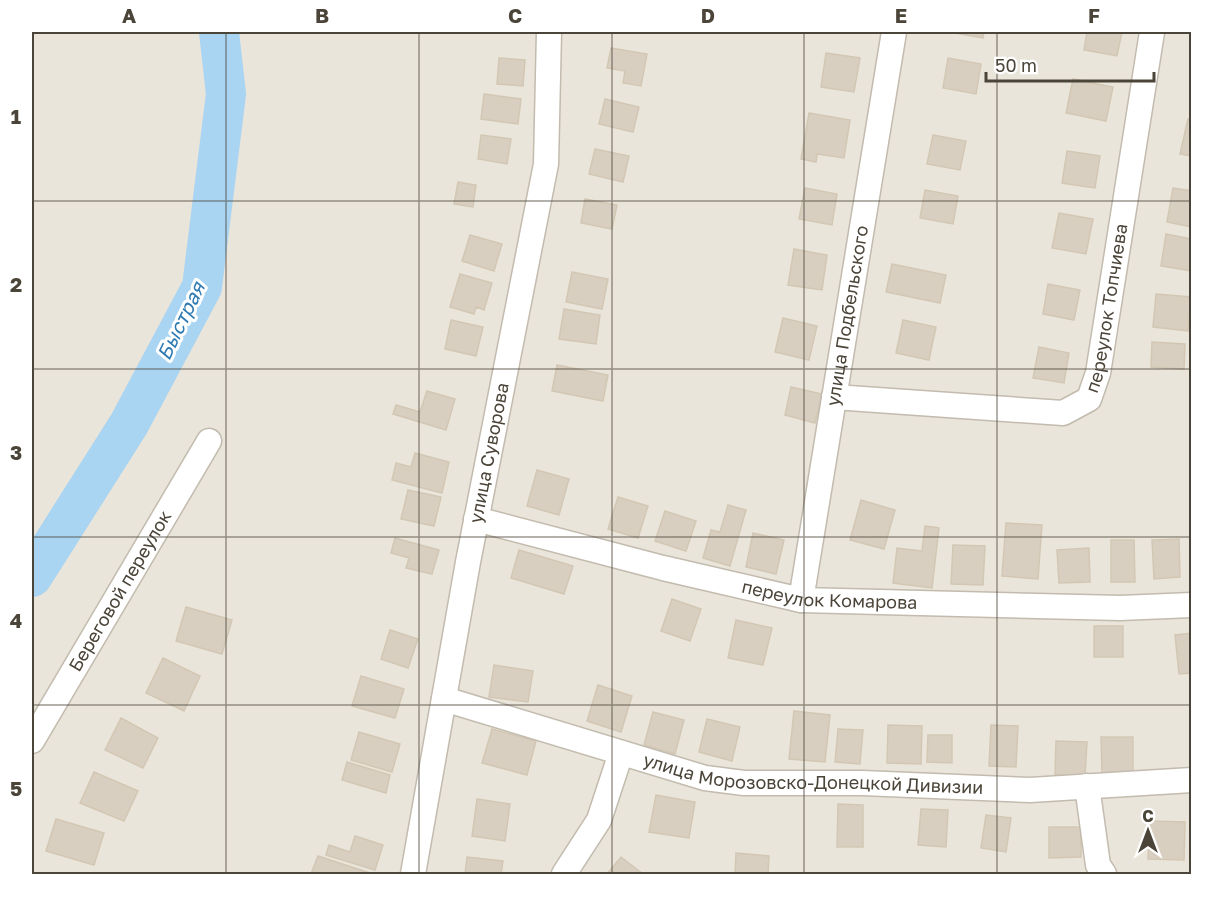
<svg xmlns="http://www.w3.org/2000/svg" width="1223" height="906" font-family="'Golos Text',sans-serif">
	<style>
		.residential { fill: #eae5da }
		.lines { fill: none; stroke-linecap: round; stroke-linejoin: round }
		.river { stroke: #a9d4f2; stroke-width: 40 }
		.building { fill: #d8cfc1; stroke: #d3c7b4; stroke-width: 1.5 }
		.minor-casing { stroke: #c2bbae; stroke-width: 27 }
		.minor { stroke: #fff; stroke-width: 24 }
		.grid { fill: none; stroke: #4b4439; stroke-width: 1.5; stroke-opacity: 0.55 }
		.labels { text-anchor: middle; stroke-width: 6; stroke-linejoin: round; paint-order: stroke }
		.street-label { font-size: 18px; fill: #4b4439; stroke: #fff }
		.water-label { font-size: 20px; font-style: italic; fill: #2e7ab2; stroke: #fff }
		.neatline { fill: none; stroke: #4b4439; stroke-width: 2 }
		.grid-label { font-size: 20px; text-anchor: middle; font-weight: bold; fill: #4b4439 }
	</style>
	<rect width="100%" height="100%" fill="#f6f3ec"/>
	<path class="residential" d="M32,32H1191V874H32Z"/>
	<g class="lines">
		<path class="river" d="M32,577L129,424L202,287L226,94L219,32"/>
	</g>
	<path class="building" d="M949,32H984L983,38Z
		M1087,32H1122L1117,56L1084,50Z
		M611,48L647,54L641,86L623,83L625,71L607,68Z
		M826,53L860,58L854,92L821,87Z
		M499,58L525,60L523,86L497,84Z
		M948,58L981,64L976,94L943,88Z
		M1073,79L1113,87L1106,121L1066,113Z
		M484,94L521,99L518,124L481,119Z
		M605,99L639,107L633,132L599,124Z
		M809,113L850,120L844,158L817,154L816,162L801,159Z
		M1188,119L1192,120V156L1180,154Z
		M481,135L511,139L507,164L478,159Z
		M933,135L966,141L960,170L927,164Z
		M595,149L629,156L623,182L589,174Z
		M1067,151L1100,156L1095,188L1062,183Z
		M458,182L476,185L473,207L454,204Z
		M805,188L837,194L832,225L799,219Z
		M1173,188L1192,191V227L1167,222Z
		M925,190L958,196L953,224L920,218Z
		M585,199L617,205L612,229L581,223Z
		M1059,213L1093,219L1086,254L1052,248Z
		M1166,234L1192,239V271L1161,266Z
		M470,235L502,244L494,271L462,261Z
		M794,249L827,255L822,290L788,285Z
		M892,264L946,275L940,303L886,292Z
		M572,272L608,279L602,309L566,302Z
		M460,274L492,283L484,310L476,307L474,314L450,307Z
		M1048,284L1080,290L1074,320L1043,314Z
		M1156,294L1191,297L1188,331L1153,327Z
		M564,309L600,315L596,344L559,339Z
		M783,318L817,326L809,360L775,352Z
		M451,320L483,327L476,356L445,349Z
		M903,320L936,327L929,360L896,353Z
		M1152,342L1185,344L1184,369L1151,367Z
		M1039,347L1069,353L1064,383L1033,378Z
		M557,365L608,375L603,401L552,391Z
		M791,387L822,394L815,423L785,415Z
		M427,391L455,399L446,430L393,414L396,405L420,412Z
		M415,453L449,462L442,493L392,480L396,463L411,467Z
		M537,470L569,479L559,515L527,506Z
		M408,490L441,497L434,526L401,519Z
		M618,497L648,506L638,538L608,529Z
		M861,500L895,510L884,549L850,540Z
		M728,505L746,510L730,566L703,558L711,530L720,532Z
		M665,511L696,521L686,551L655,541Z
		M1006,523L1042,525L1038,579L1002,576Z
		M925,526L939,528L932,588L893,583L897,548L922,551Z
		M753,533L784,540L776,574L746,567Z
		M395,538L439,550L432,574L406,568L409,558L391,553Z
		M1179,539L1180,577L1154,579L1152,540Z
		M1111,540H1134L1135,582H1111Z
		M953,545L985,546L983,585L951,584Z
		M1089,548L1090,582L1059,583L1057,550Z
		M519,550L573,566L564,594L511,578Z
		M672,599L701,609L690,641L661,631Z
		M186,607L232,620L222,654L176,641Z
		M736,620L772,628L763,665L728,658Z
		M1094,626H1123V657H1094Z
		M390,630L418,639L408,668L381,659Z
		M1192,633V673L1179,674L1175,635Z
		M163,658L200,676L184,711L146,693Z
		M494,665L533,671L528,702L489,697Z
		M361,676L404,689L395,718L352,706Z
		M598,685L632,696L621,732L587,721Z
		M794,711L830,715L825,762L789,759Z
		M653,712L684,720L675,754L644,745Z
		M121,718L158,738L143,768L105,750Z
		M707,719L740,727L732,761L699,752Z
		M888,725L922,726L921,764L887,763Z
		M991,725L1018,726L1016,767L989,766Z
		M492,729L536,741L527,775L482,763Z
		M838,729L863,730L860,764L835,762Z
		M359,732L400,744L392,772L351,760Z
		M928,735H952V763L927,762Z
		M1101,737H1133V772L1102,773Z
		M1056,741L1087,742L1085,776L1055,775Z
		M347,762L390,775L386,793L342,780Z
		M94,772L138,791L124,821L80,803Z
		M656,795L695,802L689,838L649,832Z
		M477,799L510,804L505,841L472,836Z
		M838,804L863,805V847H837Z
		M921,809L948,810L946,847L918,845Z
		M986,815L1011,818L1006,852L981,848Z
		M56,819L104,833L94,865L46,851Z
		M1150,821L1185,822L1184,860L1148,859Z
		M1049,827H1081V857L1049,858Z
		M355,836L383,845L375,870L326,855L329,845L350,852Z
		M736,853L769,856L768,874H735Z
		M318,856L373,874H311Z
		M467,857L503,861L501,874H465Z
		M621,857L643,874H607Z"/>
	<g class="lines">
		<defs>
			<g id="minor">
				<path id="s1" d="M834,397L1063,413L1089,399L1098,373L1152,32"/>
				<path id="s2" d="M476,519L663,568L801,600L1120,608L1192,605"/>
				<path id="s3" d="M801,600L894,32"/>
				<path id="s4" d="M444,699L705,778L744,783H862L1030,790L1192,780"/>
				<path id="s5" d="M32,741L209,441"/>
				<path d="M1087,786L1098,865L1104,874"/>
				<path id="s6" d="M413,874L468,562L546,164L549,32"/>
				<path d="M564,874L599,820L621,753"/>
			</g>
		</defs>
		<use href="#minor" class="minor-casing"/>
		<use href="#minor" class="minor"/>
	</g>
	<path class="grid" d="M226,32V874M419,32V874M612,32V874M804,32V874M997,32V874M32,201H1192M32,369H1192M32,537H1192M32,705H1192"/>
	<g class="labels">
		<g class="street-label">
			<text dy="6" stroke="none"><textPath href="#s1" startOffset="352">переулок Топчиева</textPath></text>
			<text dy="6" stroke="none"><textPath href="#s3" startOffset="288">улица Подбельского</textPath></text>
			<text dy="6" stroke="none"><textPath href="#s6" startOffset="428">улица Суворова</textPath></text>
			<text dy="6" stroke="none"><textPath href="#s5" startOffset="174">Береговой переулок</textPath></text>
			<text dy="6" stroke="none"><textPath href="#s2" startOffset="363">переулок Комарова</textPath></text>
			<text dy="6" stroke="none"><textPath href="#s4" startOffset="380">улица Морозовско-Донецкой Дивизии</textPath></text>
		</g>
		<g class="water-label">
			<text transform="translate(181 321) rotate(-64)" y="7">Быстрая</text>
		</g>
	</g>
	<rect width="1223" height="906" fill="none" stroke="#ffffff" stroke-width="66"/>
	<g transform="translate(1148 831)" stroke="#ffffff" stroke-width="4.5" paint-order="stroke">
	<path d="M0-4.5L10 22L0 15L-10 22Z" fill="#4b4439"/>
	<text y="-9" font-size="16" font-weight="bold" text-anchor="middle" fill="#4b4439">С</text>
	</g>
	<path d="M986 72v9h168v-9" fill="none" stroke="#4b4439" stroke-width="3"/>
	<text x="995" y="72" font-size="18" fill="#4b4439" stroke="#ffffff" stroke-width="4.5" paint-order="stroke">50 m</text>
	<rect x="33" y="33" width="1157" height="840" class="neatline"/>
	<g class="grid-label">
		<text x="129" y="23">A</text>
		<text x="322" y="23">B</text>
		<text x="515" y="23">C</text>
		<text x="708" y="23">D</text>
		<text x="901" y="23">E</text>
		<text x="1094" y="23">F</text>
		<text x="16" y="124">1</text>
		<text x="16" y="292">2</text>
		<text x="16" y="460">3</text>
		<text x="16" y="628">4</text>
		<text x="16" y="796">5</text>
	</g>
</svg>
